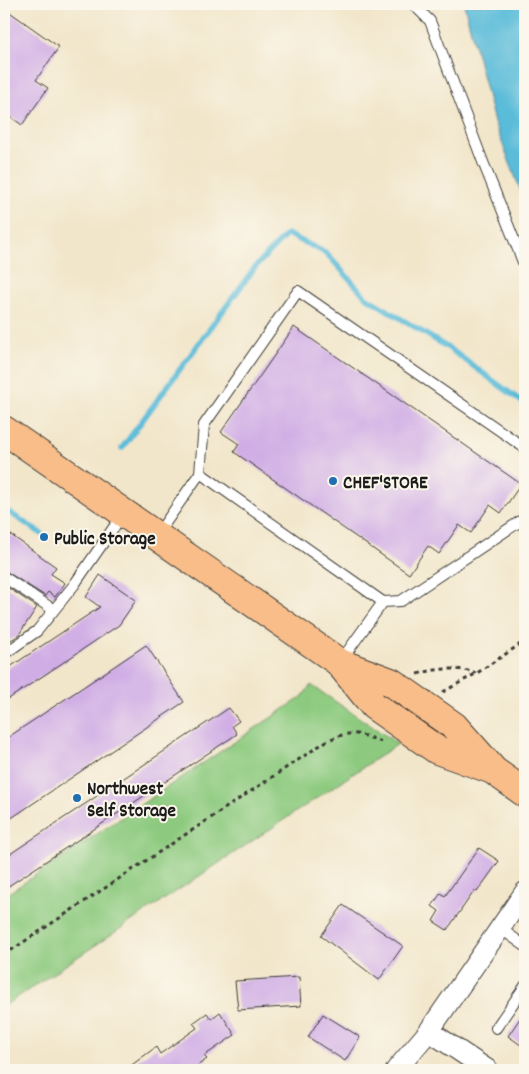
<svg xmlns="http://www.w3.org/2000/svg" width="529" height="1074" font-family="Dekko,sans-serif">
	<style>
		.green { fill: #8dca7f; stroke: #54734e }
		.water { fill: #5abcd9; stroke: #3b6c7a }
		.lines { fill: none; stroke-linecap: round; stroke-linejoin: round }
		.stream { stroke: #5abcd9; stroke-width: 5.5 }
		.building { fill: #d0ade5 }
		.service-casing { stroke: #3c3a36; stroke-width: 12 }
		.minor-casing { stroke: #3c3a36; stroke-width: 22 }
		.primary-casing { stroke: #3c3a36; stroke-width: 30 }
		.path { stroke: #3c3a36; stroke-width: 3; stroke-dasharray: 4 4; stroke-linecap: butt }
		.service { stroke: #fff; stroke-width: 10 }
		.minor { stroke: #fff; stroke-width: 20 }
		.primary { stroke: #f8bd89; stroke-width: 28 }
		.poi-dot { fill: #1f6fb2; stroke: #fbf7ec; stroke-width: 2 }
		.labels { text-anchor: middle; stroke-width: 4; stroke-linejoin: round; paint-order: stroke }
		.poi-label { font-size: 19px; font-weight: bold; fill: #1c1c1c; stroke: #fbf7ec; text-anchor: start }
	</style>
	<rect width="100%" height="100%" fill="#fbf7ec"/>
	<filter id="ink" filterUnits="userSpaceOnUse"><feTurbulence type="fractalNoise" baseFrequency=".02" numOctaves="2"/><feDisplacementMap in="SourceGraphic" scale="10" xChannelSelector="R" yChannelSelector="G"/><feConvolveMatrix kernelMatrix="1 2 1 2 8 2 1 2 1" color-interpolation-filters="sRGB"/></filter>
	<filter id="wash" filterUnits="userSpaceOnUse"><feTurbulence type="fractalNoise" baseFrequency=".0096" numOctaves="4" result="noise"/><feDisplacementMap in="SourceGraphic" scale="20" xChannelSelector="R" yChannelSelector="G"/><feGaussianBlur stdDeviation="1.12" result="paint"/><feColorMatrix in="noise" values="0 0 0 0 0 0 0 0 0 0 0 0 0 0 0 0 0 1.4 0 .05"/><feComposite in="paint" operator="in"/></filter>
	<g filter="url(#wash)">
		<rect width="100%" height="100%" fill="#f2e6ca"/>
		<path class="green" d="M311,685L398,744L4,1006V896L302,697Z"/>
		<path class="water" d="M464,4H525V202L494,122Z"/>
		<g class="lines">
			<path class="stream" d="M122,448L256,266L287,234L326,253L366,297L450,349L525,404
				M4,509L42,534"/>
		</g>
		<g id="blocks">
			<path class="building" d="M4,8L59,47L36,80L48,88L22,125L4,112Z
				M294,327L521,484L501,513L490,505L471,533L459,525L439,554L428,546L409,574L234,452L239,444L221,432Z
				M4,530L56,567L51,574L65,583L55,597L48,592L45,596L4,570Z
				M100,575L136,600L119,625L4,702V671L100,607L86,597Z
				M4,585L37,607L18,636L11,640L4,635Z
				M146,645L184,702L4,823V740Z
				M229,708L239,721L232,726L237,734L4,889V858Z
				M479,848L499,861L477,892L475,890L447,930L433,921L439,911L432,906L441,893L445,896Z
				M343,905L403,946L379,980L321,936Z
				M299,977L301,1006L238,1010L235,981Z
				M525,1011V1048L508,1036Z
				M220,1012L235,1035L204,1056L207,1059L191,1070H125L156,1047L160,1054L197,1028L193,1023L207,1013L211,1019Z
				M323,1014L360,1037L345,1061L308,1037Z"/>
		</g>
	</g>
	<g filter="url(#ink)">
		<use href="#blocks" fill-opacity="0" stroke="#3c3a36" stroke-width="1"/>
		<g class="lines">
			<defs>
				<path id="service" d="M413,4L430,21L483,162L525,267
					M200,473L383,602
					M157,535L200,473L204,425L298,291L525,448
					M4,577L54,610
					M4,654L37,631L74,585L123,514
					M340,662L383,602L401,601L525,518
					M500,928L525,946
					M496,1028L525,986"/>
				<path id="minor" d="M429,1031L488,1070
					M396,1070L429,1031L525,892"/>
				<path id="primary" d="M4,430L340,663L391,682L454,726L494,771L525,793
					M340,664L374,706L437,750L490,769"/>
			</defs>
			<use href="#service" class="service-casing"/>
			<use href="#minor" class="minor-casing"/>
			<use href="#primary" class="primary-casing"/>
			<path class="path" d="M418,674C437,668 457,667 476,673
				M443,692L477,673L525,641
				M4,955L325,742C350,729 359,733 384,743"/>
			<use href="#service" class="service"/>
			<use href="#minor" class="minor"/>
			<use href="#primary" class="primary"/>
		</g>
	</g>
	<g class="poi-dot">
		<circle cx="333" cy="481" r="5"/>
		<circle cx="44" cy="537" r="5"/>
		<circle cx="77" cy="798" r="5"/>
	</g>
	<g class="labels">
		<g class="poi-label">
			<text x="343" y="488">CHEF'STORE</text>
			<text x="54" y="544">Public Storage</text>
			<text x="87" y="794">Northwest<tspan x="87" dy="22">Self Storage</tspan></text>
		</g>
	</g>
	<rect width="529" height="1074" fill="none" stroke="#fbf7ec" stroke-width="20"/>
</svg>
